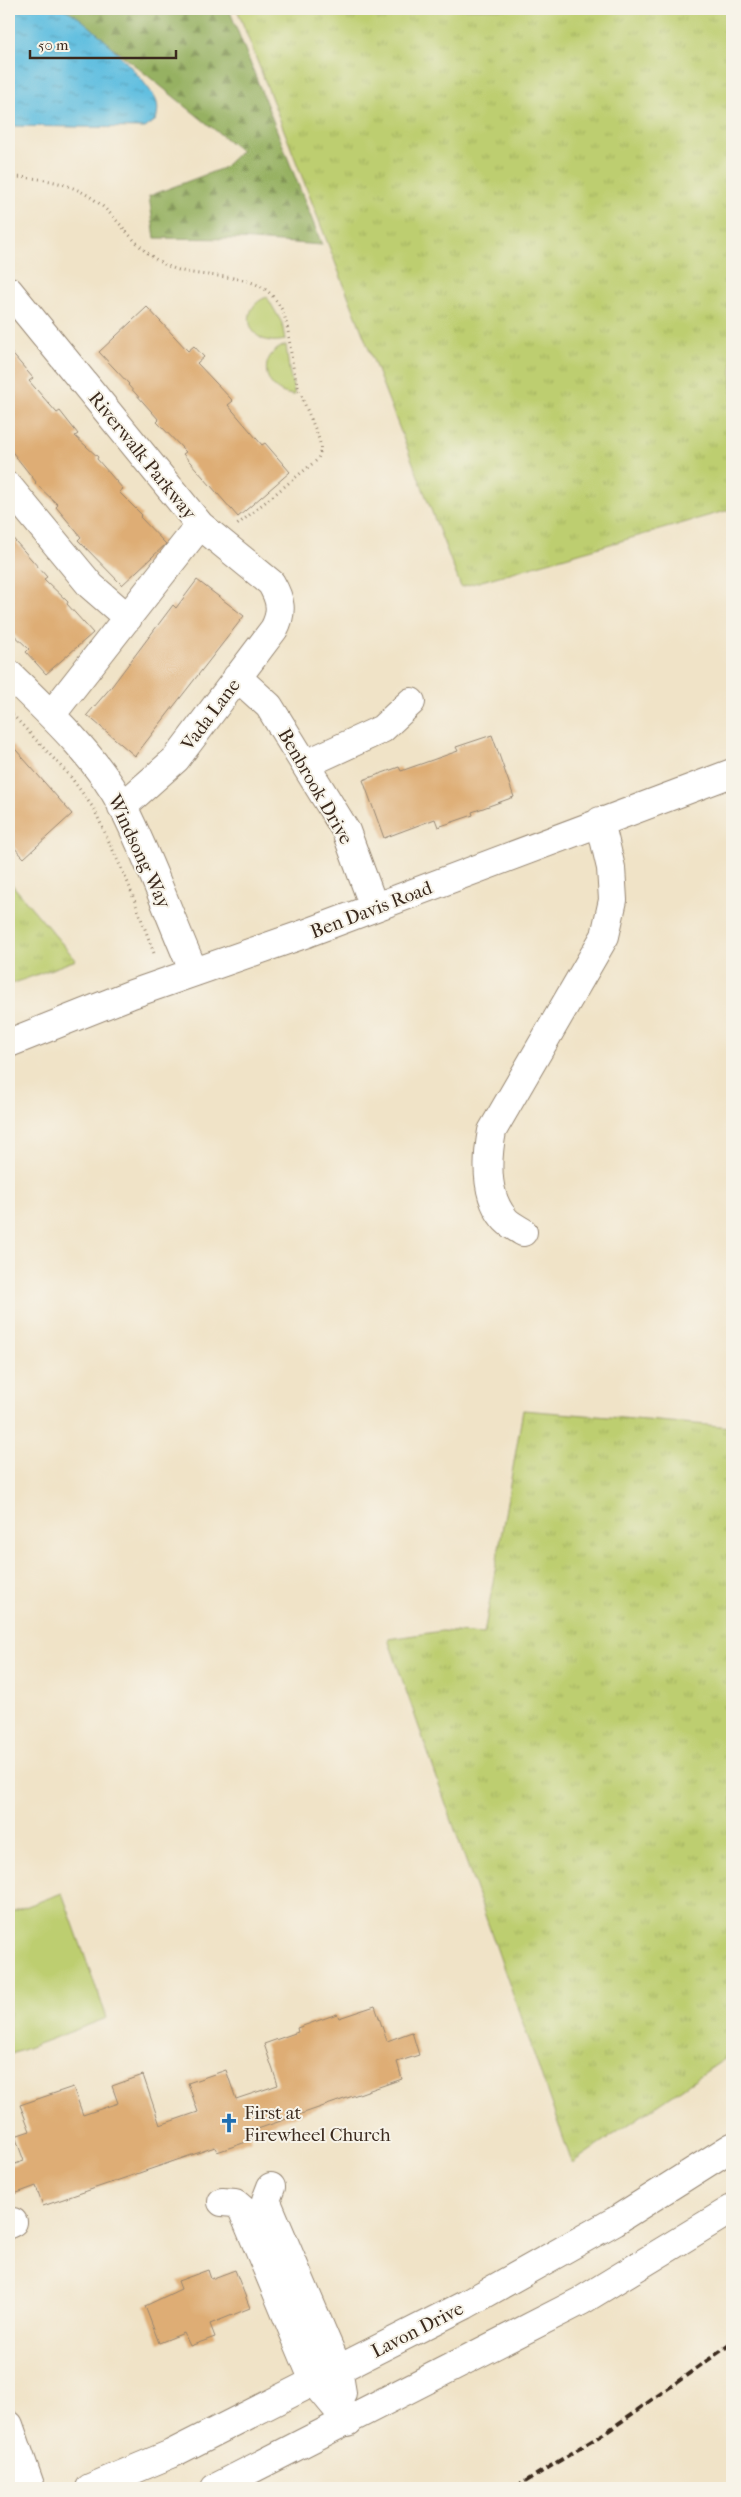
<svg xmlns="http://www.w3.org/2000/svg" width="741" height="2497" font-family="'IM FELL French Canon',serif">
	<style>
		.grass { fill: url(#grass-tufts); stroke: #7c7c47 }
		.forest { fill: url(#forest-firs); stroke: #686e40 }
		.green { fill: #bdce70; stroke: #7c7c47 }
		.water { fill: url(#water-ripples); stroke: #4e747f }
		.building { fill: #dead74 }
		.lines { fill: none; stroke-linecap: round; stroke-linejoin: round }
		.minor-casing { stroke: #968672; stroke-width: 30 }
		.major-casing { stroke: #968672; stroke-width: 30 }
		.path { stroke: #968672; stroke-width: 3; stroke-dasharray: 1 4; stroke-linecap: butt }
		.minor { stroke: #fff; stroke-width: 28 }
		.major { stroke: #fff; stroke-width: 28 }
		.rail { stroke: #3b2a1e; stroke-width: 4; stroke-dasharray: 8 4; stroke-linecap: butt }
		.labels { text-anchor: middle; stroke-width: 4; stroke-linejoin: round; paint-order: stroke }
		.street-label { font-size: 19px; fill: #3b2a1e; stroke: #f7f3e8 }
		.poi-label { font-size: 19px; fill: #3b2a1e; stroke: #f7f3e8; text-anchor: start }
	</style>
	<defs>
		<pattern id="grass-tufts" width="24" height="20" patternUnits="userSpaceOnUse" patternTransform="scale(1.25)"><rect width="24" height="20" fill="#bdce70"/><path d="M3 7l-1-3M5 7V3M7 7l1-3M15 17l-1-3M17 17v-4M19 17l1-3" fill="none" stroke="#a3b161"/></pattern>
		<pattern id="forest-firs" width="22" height="20" patternUnits="userSpaceOnUse" patternTransform="scale(1.25)"><rect width="22" height="20" fill="#96b162"/><path d="M5 1l3.5 6h-7zM16 11l3.5 6h-7z" fill="#7c9050"/></pattern>
		<pattern id="water-ripples" width="26" height="14" patternUnits="userSpaceOnUse" patternTransform="scale(1.25)"><rect width="26" height="14" fill="#62bfe0"/><path d="M2 4q2-2 4 0t4 0M15 11q2-2 4 0t4 0" fill="none" stroke="#529bb5"/></pattern>
	</defs>
	<rect width="100%" height="100%" fill="#f7f3e8"/>
	<filter id="ink" filterUnits="userSpaceOnUse"><feTurbulence type="fractalNoise" baseFrequency=".02" numOctaves="2"/><feDisplacementMap in="SourceGraphic" scale="10" xChannelSelector="R" yChannelSelector="G"/><feConvolveMatrix kernelMatrix="1 2 1 2 8 2 1 2 1" color-interpolation-filters="sRGB"/></filter>
	<filter id="wash" filterUnits="userSpaceOnUse"><feTurbulence type="fractalNoise" baseFrequency=".0096" numOctaves="4" result="noise"/><feDisplacementMap in="SourceGraphic" scale="20" xChannelSelector="R" yChannelSelector="G"/><feGaussianBlur stdDeviation="1.12" result="paint"/><feColorMatrix in="noise" values="0 0 0 0 0 0 0 0 0 0 0 0 0 0 0 0 0 1.4 0 .05"/><feComposite in="paint" operator="in"/></filter>
	<g filter="url(#wash)">
		<rect width="100%" height="100%" fill="#f0e3c7"/>
		<path class="grass" d="M237,9H732V509L461,587Z
			M9,881L76,960L9,985Z
			M523,1410L732,1427V2054L572,2163L388,1639L442,1631L484,1634Z"/>
		<path class="forest" d="M65,9H229L322,245L238,239L155,238L149,196L223,168L241,151Z"/>
		<path class="green" d="M267,297L282,323L285,340C247,349 237,307 267,297Z
			M286,345L289,370L295,395C263,394 255,355 286,345Z
			M62,1893L107,2018L9,2055V1913Z"/>
		<path class="water" d="M9,9C20,9 57,6 66,10C88,19 143,77 155,98C159,105 158,113 156,120L145,128L9,126Z"/>
		<g id="blocks">
			<path class="building" d="M147,307L188,351L194,346L204,357L197,363L233,401L228,405L262,445L265,443L290,472L238,517L183,454L186,452L157,422L159,420L128,385L129,384L99,352Z
				M9,350L33,378L29,381L57,413L60,411L78,434L75,436L98,457L97,459L123,489L119,492L142,515L140,517L166,544L122,585L78,540L81,537L56,507L58,505L35,483L36,482L9,448Z
				M9,534L47,577L44,579L68,602L67,604L93,633L46,674L26,652L29,649L9,630Z
				M197,580L244,616L135,756L87,715L112,686L173,605L176,608Z
				M492,735L514,797L472,812L473,815L438,827L435,819L384,838L363,780L399,767L401,771L458,751L456,747Z
				M9,742L72,814L24,858L9,842Z
				M375,2006L387,2041L412,2032L419,2055L397,2062L402,2079L249,2132L252,2140L217,2152L215,2147L43,2206L36,2186L9,2196V2166L24,2161L15,2136L30,2131L20,2105L73,2087L83,2115L118,2103L112,2086L143,2075L160,2125L198,2112L188,2083L226,2070L236,2099L278,2085L264,2044L298,2032L297,2028L337,2014L339,2018Z
				M208,2270L211,2279L235,2270L250,2308L210,2324L215,2337L190,2346L184,2333L159,2343L145,2306L181,2289L178,2281Z"/>
		</g>
	</g>
	<g filter="url(#ink)">
		<use href="#blocks" fill-opacity="0" stroke="#968672" stroke-width="1"/>
		<g class="lines">
			<defs>
				<path id="minor" d="M9,291L200,525L271,583C281,600 283,612 274,629L176,759L122,807
					M9,487L91,586L128,618
					M9,674C49,713 97,757 123,807C150,860 170,918 194,972
					M237,677L269,706L346,831L374,907
					M51,715L200,525
					M306,764L382,729L411,702
					M9,1043L132,994L307,933L732,773
					M523,1232C517,1228 508,1224 504,1218C485,1195 487,1158 492,1131L605,936L613,900L611,868L600,821
					M271,2187L266,2200L338,2369L342,2393
					M222,2202L235,2203L242,2209L314,2381L348,2422
					M9,2224L13,2222
					M9,2425L31,2488"/>
				<path id="major" d="M90,2488L171,2454L465,2305L615,2221L732,2147
					M215,2488L581,2301L732,2209"/>
			</defs>
			<use href="#minor" class="minor-casing"/>
			<use href="#major" class="major-casing"/>
			<path class="path" d="M9,177C41,177 76,183 101,205C124,225 139,253 168,266C197,280 241,271 266,290C274,296 283,309 285,318C290,335 290,354 294,371C298,392 308,411 316,431C320,441 323,450 317,460L237,525
				M9,711L70,776L94,809L128,883L155,956"/>
			<use href="#minor" class="minor"/>
			<use href="#major" class="major"/>
			<path class="rail" d="M515,2488L608,2431L732,2343"/>
		</g>
	</g>
	<defs>
		<symbol id="church-bare" viewBox="-9 -9 18 18"><path d="M-1.2-6h2.4v3.5h3.3v2.4h-3.3V6h-2.4V-.1h-3.3v-2.4h3.3Z" fill="#1f6fb2" stroke="#f7f3e8" stroke-width="2.5" paint-order="stroke"/></symbol>
	</defs>
	<g fill-rule="evenodd">
		<use href="#church-bare" x="215" y="2109" width="28" height="28"/>
	</g>
	<g class="labels">
		<g class="street-label">
			<text transform="translate(143 455) rotate(51)" y="7">Riverwalk Parkway</text>
			<text transform="translate(210 714) rotate(-53)" y="7">Vada Lane</text>
			<text transform="translate(316 786) rotate(60)" y="7">Benbrook Drive</text>
			<text transform="translate(140 851) rotate(65)" y="7">Windsong Way</text>
			<text transform="translate(371 909) rotate(-21)" y="7">Ben Davis Road</text>
			<text transform="translate(417 2329) rotate(-27)" y="7">Lavon Drive</text>
		</g>
		<g class="poi-label">
			<text x="244" y="2119">First at<tspan x="244" dy="22">Firewheel Church</tspan></text>
		</g>
	</g>
	<rect width="741" height="2497" fill="none" stroke="#f7f3e8" stroke-width="30"/>
	<path d="M30 50v8h146v-8" fill="none" stroke="#3b2a1e" stroke-width="2.5"/>
	<text x="38" y="50" font-size="15" fill="#3b2a1e" stroke="#f7f3e8" stroke-width="4" paint-order="stroke">50 m</text>
</svg>
